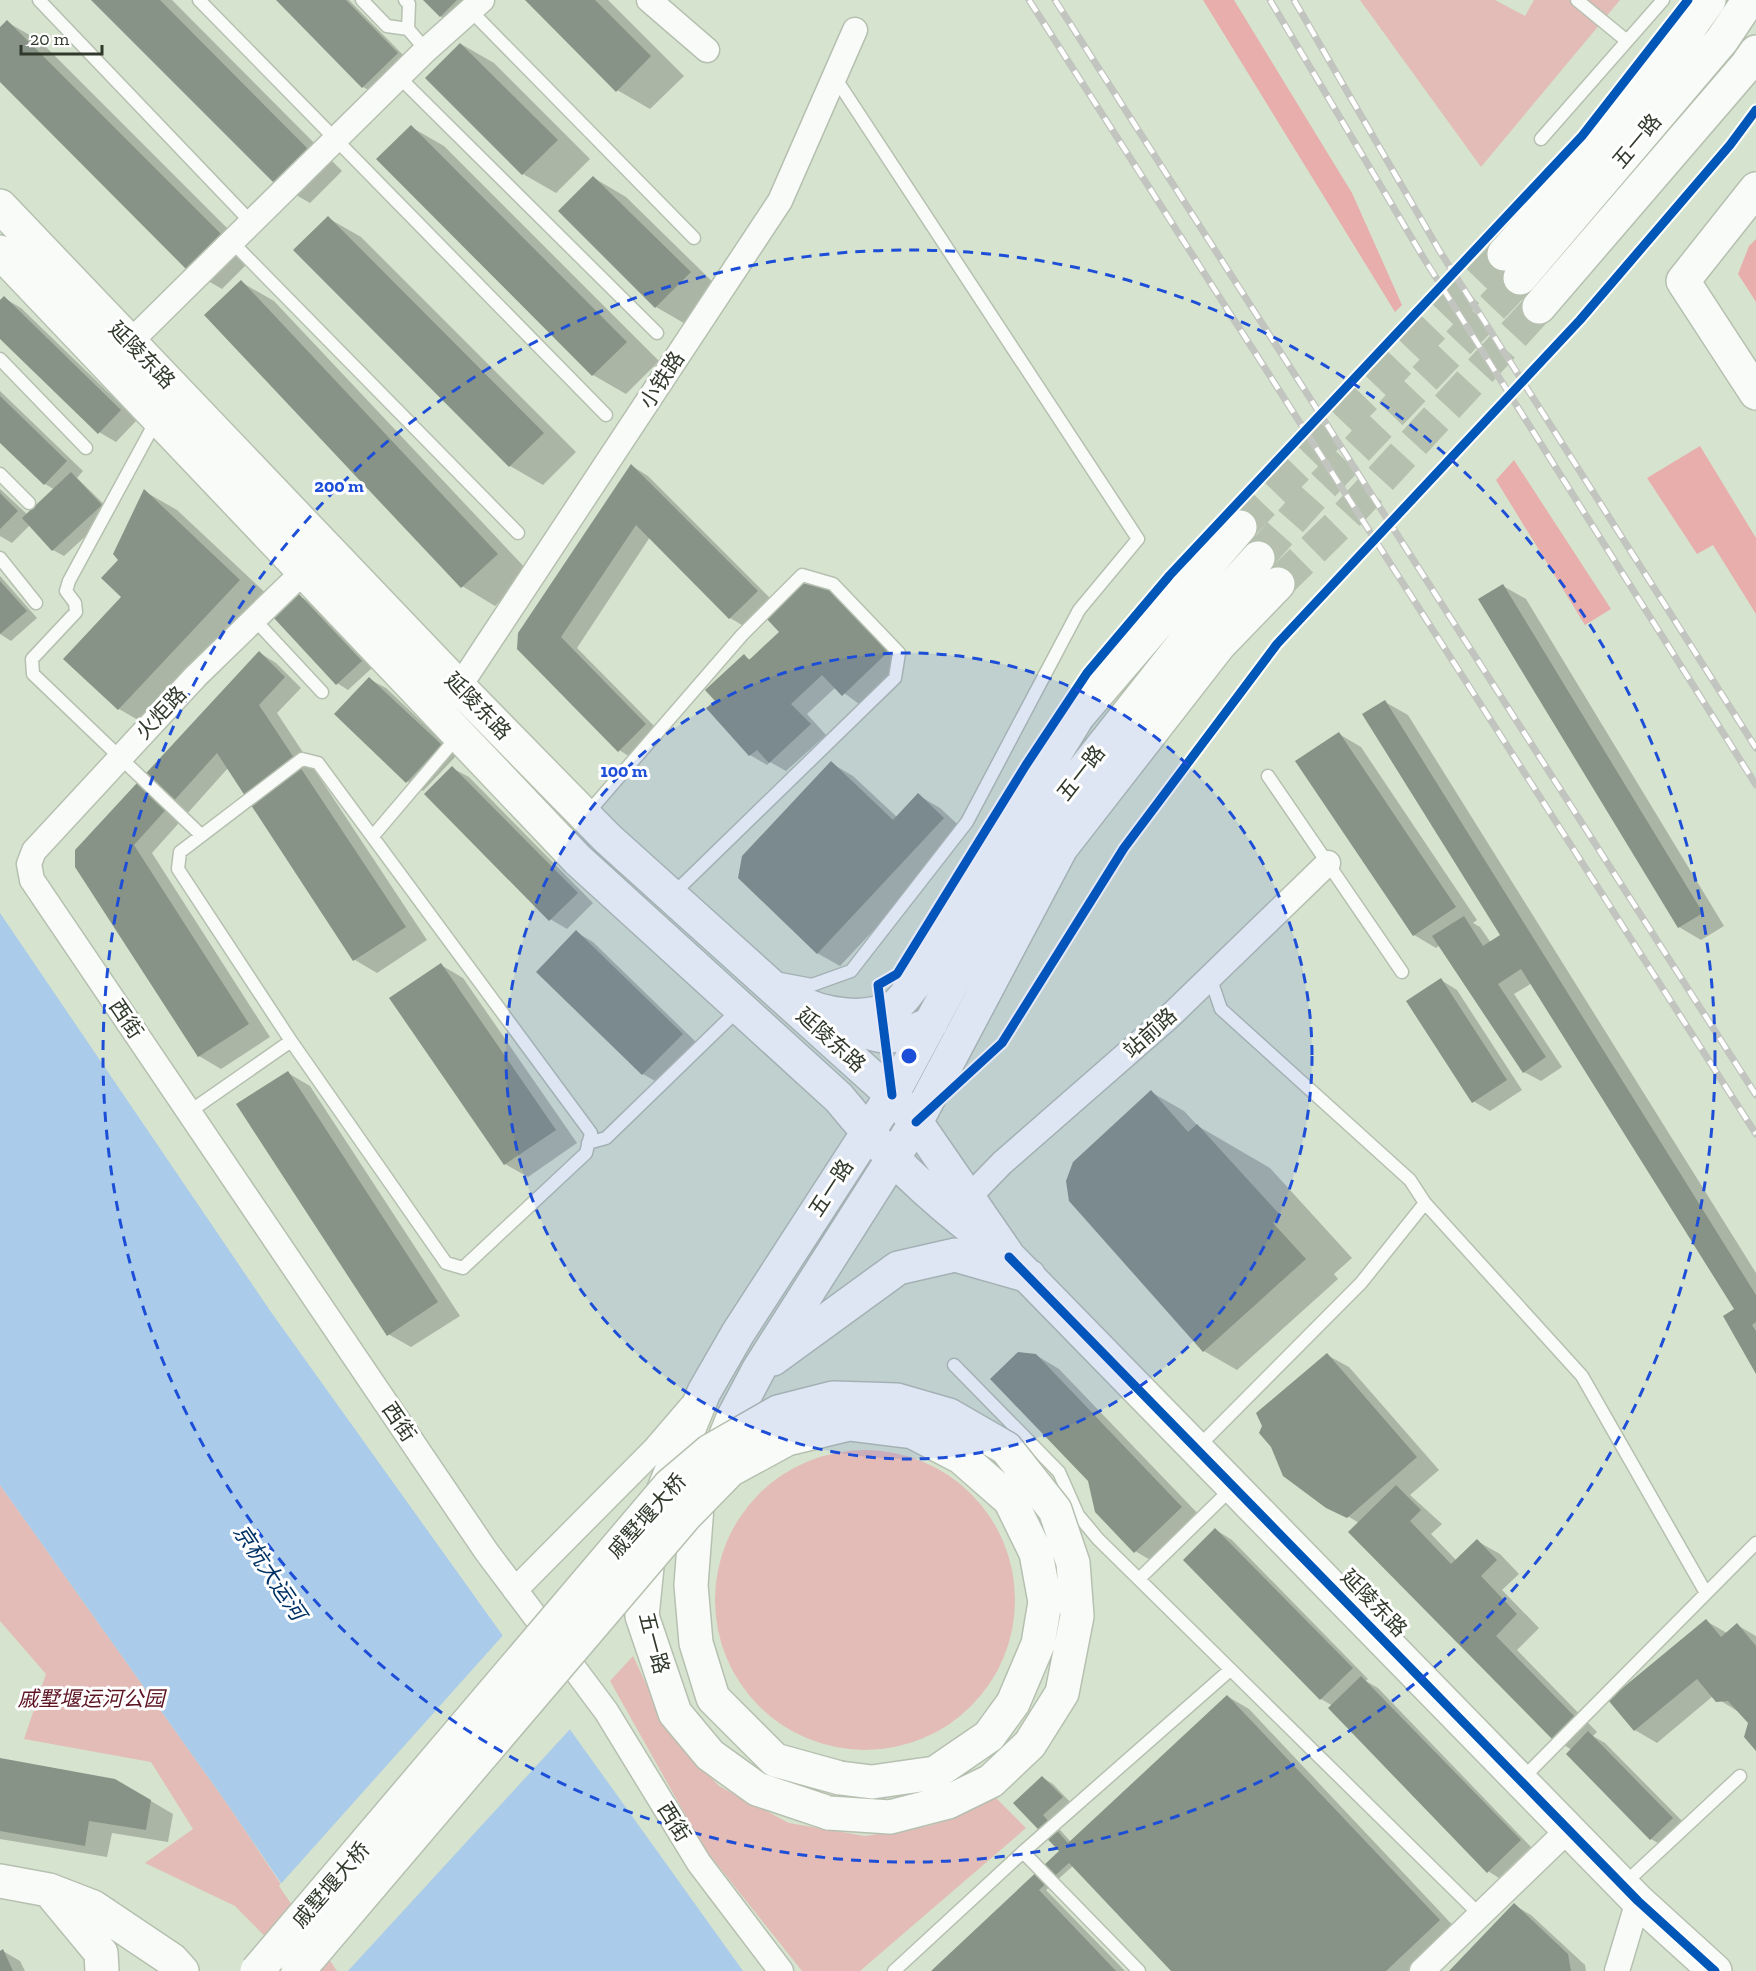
<svg xmlns="http://www.w3.org/2000/svg" width="1756" height="1971" font-family="'Zilla Slab','Noto Sans SC',serif">
	<style>
		.green { fill: #e3bcb7 }
		.forest { fill: #e8aeac }
		.water { fill: #aacbe9 }
		.pier { fill: #d6e3cf }
		.shadow { fill: #0003 }
		.building { fill: #879386 }
		.lines { fill: none; stroke-linecap: round; stroke-linejoin: round }
		.secondary-tunnel { stroke: #b5c1ae; stroke-width: 33; stroke-dasharray: 33 16; stroke-linecap: butt }
		.lane-casing { stroke: #b6c0b0; stroke-width: 15 }
		.street-casing { stroke: #b6c0b0; stroke-width: 27 }
		.secondary-casing { stroke: #b6c0b0; stroke-width: 36 }
		.lane { stroke: #f9fbf8; stroke-width: 12 }
		.street { stroke: #f9fbf8; stroke-width: 24 }
		.secondary { stroke: #f9fbf8; stroke-width: 33 }
		.rail-casing { stroke: #c1c4bf; stroke-width: 7 }
		.rail { stroke: #fff; stroke-width: 4.5; stroke-dasharray: 14; stroke-linecap: butt }
		.secondary-bridge-casing { stroke: #b6c0b0; stroke-width: 36; stroke-linecap: butt }
		.secondary-bridge { stroke: #f9fbf8; stroke-width: 33 }
		.cycleway-casing { stroke: #fff; stroke-width: 13 }
		.cycleway { stroke: #0057b8; stroke-width: 9 }
		.ring { fill: none; stroke: #1d4ed8; stroke-width: 3; stroke-dasharray: 10 8 }
		.labels { text-anchor: middle; stroke-width: 6; stroke-linejoin: round; paint-order: stroke }
		.street-label { font-size: 21px; fill: #30392b; stroke: #fff }
		.park-label { font-size: 21px; font-style: italic; fill: #5d1423; stroke: #fff }
		.water-label { font-size: 22px; font-style: italic; fill: #003164; stroke: #fff }
		.centre { fill: #1d4ed8; stroke: #fff; stroke-width: 3 }
		.ring-label { font-size: 18px; text-anchor: middle; font-weight: bold; fill: #1d4ed8; stroke: #fff; stroke-width: 6; stroke-linejoin: round; paint-order: stroke }
	</style>
	<rect width="100%" height="100%" fill="#d6e3cf"/>
	<path class="green" d="M1360,0H1495L1525,16L1534,0H1620L1481,167Z
		M715 1600a150 150 0 1 1 300 0a150 150 0 1 1-300 0Z
		M0,1485L228,1805L339,1971H299L235,1906L145,1863L193,1829L151,1762L24,1739L46,1674L0,1621Z
		M633,1656L670,1734L719,1786L789,1823L865,1836L933,1825L996,1798L1026,1828L860,1971H802L704,1848L610,1681Z"/>
	<path class="forest" d="M1203,0H1234L1352,193L1402,305L1395,312Z
		M1756,239V302L1738,274L1749,246Z
		M1700,446L1756,538V614L1713,545L1697,554L1647,478Z
		M1514,460L1611,609L1585,625L1496,480Z"/>
	<path class="water" d="M0,913L271,1312L743,1971H341L228,1805L0,1485Z"/>
	<path class="pier" d="M505,1633L572,1727L348,1971H337L279,1886Z"/>
	<path class="shadow" d="M93,0H172L342,171L310,203L277,184Z
		M278,0H349L408,60L374,93L363,87Z
		M425,0H474L451,22L440,16Z
		M527,0H608L684,76L650,109L617,90Z
		M7,22L40,41L255,256L222,289L189,270L0,80V29Z
		M461,44L494,63L590,159L556,193L523,174L427,78Z
		M411,127L444,146L659,361L626,394L593,375Z
		M594,178L626,197L723,292L689,326L656,307Z
		M328,218L361,237L576,452L543,485L510,466Z
		M241,282L274,301L530,573L495,606L462,586Z
		M4,298L21,308L137,420L116,442L99,432L0,337V302Z
		M0,391L83,471L77,478L112,512L64,556L53,550L30,525L12,543L0,536V489L28,515L55,490L45,484L0,440Z
		M632,466L648,476L773,601L747,628L730,618L650,537L577,648L662,734L635,760L619,750L518,648Z
		M144,491L177,510L272,599L152,728L119,709L123,597L120,560Z
		M0,576L37,618L11,641L0,634Z
		M1503,586L1526,599L1724,926L1701,940L1679,927Z
		M298,595L309,602L372,668L348,690L337,683Z
		M847,600L905,662L859,704L836,687L807,714L826,735L786,771L770,762L767,765L750,755L717,701L744,656L751,660Z
		M260,653L276,663L301,688L277,713L427,940L377,973L355,960L228,768L152,853L270,1037L221,1069L199,1056L77,867Z
		M369,679L386,688L457,755L423,791L407,781Z
		M1385,702L1408,715L1756,1273V1371L1737,1310L1532,983L1514,994L1562,1067L1541,1081L1524,1072L1440,945L1436,948L1414,935L1339,734L1361,747L1477,920L1473,923L1480,927L1491,943L1505,940Z
		M831,763L853,776L897,817L918,795L940,808L966,832L840,966L817,953Z
		M452,768L469,777L593,903L567,929L550,919Z
		M576,932L593,942L698,1044L660,1084L643,1074L538,971Z
		M441,965L463,978L577,1143L528,1177L505,1164Z
		M1441,980L1457,990L1522,1090L1490,1111L1473,1101Z
		M288,1073L310,1086L460,1316L411,1347L388,1334Z
		M1151,1092L1184,1111L1198,1126L1270,1168L1352,1258L1334,1274L1338,1279L1237,1370L1204,1351Z
		M1036,1355L1059,1369L1204,1520L1157,1564L1135,1551L1089,1481Z
		M1327,1355L1349,1367L1439,1470L1410,1495L1442,1524L1431,1534L1457,1561L1477,1541L1500,1554L1519,1574L1502,1590L1539,1628L1517,1650L1597,1732L1593,1736L1605,1743L1689,1828L1668,1849L1651,1839L1568,1754L1572,1750L1554,1739L1359,1523L1346,1515Z
		M1216,1530L1232,1540L1368,1679L1366,1681L1378,1688L1531,1847L1499,1878L1488,1871L1333,1706L1321,1699Z
		M1706,1621L1727,1633L1737,1625L1756,1636V1749L1750,1723L1742,1714L1713,1696L1657,1743L1635,1730Z
		M1227,1696L1249,1709L1461,1934L1421,1971H1174L1074,1865L1046,1890L1125,1971H934L1061,1852L1015,1803L1043,1778L1053,1784L1072,1804L1053,1822L1071,1842Z
		M0,1760L115,1780L173,1814L168,1842L112,1833L107,1857L0,1839Z
		M1514,1905L1531,1915L1585,1965L1586,1971H1452Z
		M3,1951L20,1961L25,1971H0V1952Z"/>
	<path class="building" d="M91,0H160L310,151L276,185Z
		M276,0H346L398,53L362,88Z
		M423,0H457L440,17Z
		M525,0H595L651,56L616,92Z
		M7,20L223,236L188,271L0,82V27Z
		M460,43L558,140L522,175L425,78Z
		M411,125L627,342L592,376L376,159Z
		M593,176L691,272L655,308L558,211Z
		M328,216L544,433L509,467L293,250Z
		M241,280L498,554L461,588L204,315Z
		M4,296L121,410L98,434L0,339V300Z
		M0,396L67,461L44,485L0,443Z
		M631,464L758,591L729,619L636,525L561,637L646,724L618,752L517,649L518,633Z
		M71,472L102,505L52,551L22,518Z
		M144,489L240,580L118,710L63,659L121,597L101,578L118,560L113,554Z
		M0,493L18,511L0,529Z
		M0,581L27,611L0,634Z
		M804,582L830,589L889,651L842,696L822,675L791,704L811,724L769,763L757,750L749,756L706,708L715,701L705,690L744,654L749,660L779,632L765,617Z
		M1503,584L1703,913L1678,928L1478,599Z
		M298,593L362,661L336,685L273,617Z
		M259,651L285,677L259,705L406,927L353,961L217,753L134,845L249,1024L198,1057L75,867V850Z
		M369,677L442,745L406,783L334,714Z
		M1385,700L1756,1295V1322L1752,1325L1756,1331V1374L1723,1316L1734,1309L1521,969L1498,984L1546,1057L1523,1073L1432,936L1464,916L1483,946L1500,935L1362,714Z
		M1339,732L1456,907L1413,936L1295,761Z
		M831,761L893,820L918,793L944,818L817,954L738,878L742,856Z
		M452,766L578,893L549,921L424,794Z
		M576,930L683,1034L642,1075L536,972Z
		M441,963L556,1130L504,1165L389,998Z
		M1441,978L1507,1080L1472,1103L1406,1001Z
		M288,1071L438,1302L387,1336L236,1104Z
		M1151,1090L1188,1132L1197,1124L1280,1215L1273,1223L1306,1259L1203,1352L1069,1201L1066,1181L1073,1162Z
		M1018,1352L1036,1354L1182,1507L1134,1553L1095,1512L1088,1481L990,1379Z
		M1327,1353L1417,1457L1347,1518L1326,1508L1283,1476L1271,1447L1259,1433L1262,1426L1256,1413Z
		M1396,1485L1421,1510L1410,1521L1451,1564L1477,1539L1497,1560L1481,1576L1517,1614L1496,1636L1576,1718L1553,1740L1348,1532Z
		M1215,1528L1353,1668L1320,1700L1183,1560Z
		M1706,1619L1721,1637L1737,1623L1756,1646V1751L1744,1737L1748,1723L1728,1701L1716,1702L1697,1679L1634,1731L1608,1700Z
		M1361,1676L1521,1840L1487,1873L1328,1708Z
		M1227,1695L1440,1920L1386,1971H1171L1069,1863L1039,1890L1116,1971H931L1059,1851L1013,1803L1042,1776L1063,1797L1043,1815L1068,1843Z
		M1588,1731L1673,1818L1650,1840L1566,1754Z
		M0,1758L115,1779L151,1800L146,1830L89,1821L85,1846L0,1831Z
		M1514,1903L1568,1954L1571,1971H1449Z
		M3,1949L13,1971H0V1951Z"/>
	<g class="lines">
		<path class="secondary-tunnel" d="M1240,527L1504,254
			M1258,558L1322,486L1520,278
			M1278,584L1340,523L1539,307"/>
		<defs>
			<path id="lane" d="M39,0L252,223
				M199,0L606,415
				M362,0L387,26L408,29
				M405,0L409,4L408,29L426,50
				M1577,0L1627,41
				M471,11L694,238
				M400,78L657,333
				M1541,139L1663,0
				M232,242L518,533
				M0,359L86,448
				M157,419L69,581L66,591L75,603L76,612L32,659L33,674L201,835
				M0,474L29,503
				M0,558L36,603
				M254,619L322,692
				M302,759L318,763L591,1133L586,1153L463,1268L446,1263L291,1041L178,869L180,852Z
				M1268,776L1402,972
				M586,815L742,635L802,575L833,584L899,653L895,678L672,895
				M373,836L458,736
				M1210,977L1221,1009L1410,1180L1425,1203L1582,1376L1706,1593
				M775,978L812,985L851,971L967,822L1079,610L1138,539L834,76
				M189,1112L291,1041
				M588,1143L606,1138L740,1008
				M954,1365L1059,1472L1078,1515L1098,1539L1480,1915
				M1198,1447L1361,1283L1425,1203
				M1139,1579L1232,1488
				M1521,1780L1756,1543
				M1023,1852L1139,1971
				M1624,1884L1740,1776
				M894,1971L1023,1852L1230,1670"/>
			<path id="street" d="M649,0L707,50
				M118,354L426,50L482,0
				M304,571L196,676L34,851L29,864L32,880L486,1551L606,1711L699,1863L781,1971
				M448,698L459,687L780,201L855,30
				M968,1198L1002,1163L1169,1017L1328,863
				M515,1590L654,1450L691,1407
				M1422,1971L1569,1829
				M1617,1971L1638,1901"/>
			<path id="secondary" d="M1756,189L1683,281L1756,393
				M0,206L459,687L607,838L892,1095L916,1122L1009,1257L1638,1901L1715,1971
				M0,252L578,860L839,1098C881,1150 930,1197 984,1238
				M1504,254C1577,172 1646,90 1709,0
				M1520,278L1722,40L1749,0
				M1539,307L1747,65L1756,52
				M795,1000C822,1015 865,1022 894,1007C901,1003 908,992 913,986L1078,716L1240,527
				M832,1018C874,1035 887,1046 931,1023
				M773,1359L898,1268L955,1255L1029,1276
				M840,1778L775,1760L713,1698L696,1643L691,1585L697,1506L733,1418L759,1369L916,1122L1061,848L1219,645L1278,584
				M829,1813L757,1789L710,1755L675,1713L642,1616L652,1518L704,1392L738,1333L892,1095L1030,838L1203,619L1258,558
				M0,1881L49,1890L93,1907L172,1960L182,1971
				M52,1894L101,1953L102,1971"/>
		</defs>
		<use href="#lane" class="lane-casing"/>
		<use href="#street" class="street-casing"/>
		<use href="#secondary" class="secondary-casing"/>
		<use href="#lane" class="lane"/>
		<use href="#street" class="street"/>
		<use href="#secondary" class="secondary"/>
		<defs>
			<path id="rail" d="M1029,0L1756,1134
				M1055,0L1756,1095
				M1270,0L1423,257L1756,785
				M1294,0L1439,250L1756,748"/>
		</defs>
		<use href="#rail" class="rail-casing"/>
		<use href="#rail" class="rail"/>
		<defs>
			<path id="secondary-bridge" d="M257,1971L670,1485L710,1451L778,1412L833,1398L897,1400L949,1415L1006,1448L1055,1510L1073,1563L1077,1616L1062,1693L1030,1744L991,1781L948,1802L890,1817L829,1813
				M298,1971L685,1516L730,1470L787,1439L849,1424L913,1432L961,1457L1010,1500L1036,1553L1045,1602L1038,1644L1013,1703L989,1736L935,1773L872,1782L840,1778"/>
		</defs>
		<use href="#secondary-bridge" class="secondary-bridge-casing"/>
		<use href="#secondary-bridge" class="secondary-bridge"/>
		<defs>
			<path id="cycleway" d="M892,1095L878,985L897,974L1026,765L1087,673L1170,575L1582,136L1688,0
				M916,1122L1002,1043L1124,848L1277,644L1580,320L1730,145L1756,110
				M1009,1257L1638,1901L1715,1971"/>
		</defs>
		<use href="#cycleway" class="cycleway-casing"/>
		<use href="#cycleway" class="cycleway"/>
	</g>
	<circle cx="909" cy="1056" r="403" fill="#1d4ed8" fill-opacity=".12"/>
	<g class="ring">
		<circle cx="909" cy="1056" r="403"/>
		<circle cx="909" cy="1056" r="806"/>
	</g>
	<g class="labels">
		<g class="street-label">
			<text transform="translate(1637 141) rotate(-50)" y="7">五一路</text>
			<text transform="translate(142 355) rotate(46)" y="7">延陵东路</text>
			<text transform="translate(662 380) rotate(-57)" y="7">小铁路</text>
			<text transform="translate(478 706) rotate(46)" y="7">延陵东路</text>
			<text transform="translate(161 713) rotate(-47)" y="7">火炬路</text>
			<text transform="translate(1081 773) rotate(-52)" y="7">五一路</text>
			<text transform="translate(126 1019) rotate(56)" y="7">西街</text>
			<text transform="translate(1150 1033) rotate(-42)" y="7">站前路</text>
			<text transform="translate(831 1040) rotate(42)" y="7">延陵东路</text>
			<text transform="translate(831 1188) rotate(-57)" y="7">五一路</text>
			<text transform="translate(399 1422) rotate(56)" y="7">西街</text>
			<text transform="translate(647 1516) rotate(-48)" y="7">戚墅堰大桥</text>
			<text transform="translate(1374 1603) rotate(46)" y="7">延陵东路</text>
			<text transform="translate(654 1643) rotate(75)" y="7">五一路</text>
			<text transform="translate(674 1822) rotate(58)" y="7">西街</text>
			<text transform="translate(331 1885) rotate(-49)" y="7">戚墅堰大桥</text>
		</g>
		<g class="park-label">
			<text x="91" y="1706">戚墅堰运河公园</text>
		</g>
		<g class="water-label">
			<text transform="translate(270 1572) rotate(56)" y="8">京杭大运河</text>
		</g>
	</g>
	<circle cx="909" cy="1056" r="9" class="centre"/>
	<g class="ring-label">
		<text x="339" y="492">200 m</text>
		<text x="624" y="777">100 m</text>
	</g>
	<path d="M21 45v9h81v-9" fill="none" stroke="#30392b" stroke-width="3"/>
	<text x="30" y="45" font-size="18" fill="#30392b" stroke="#ffffff" stroke-width="4.5" paint-order="stroke">20 m</text>
</svg>
